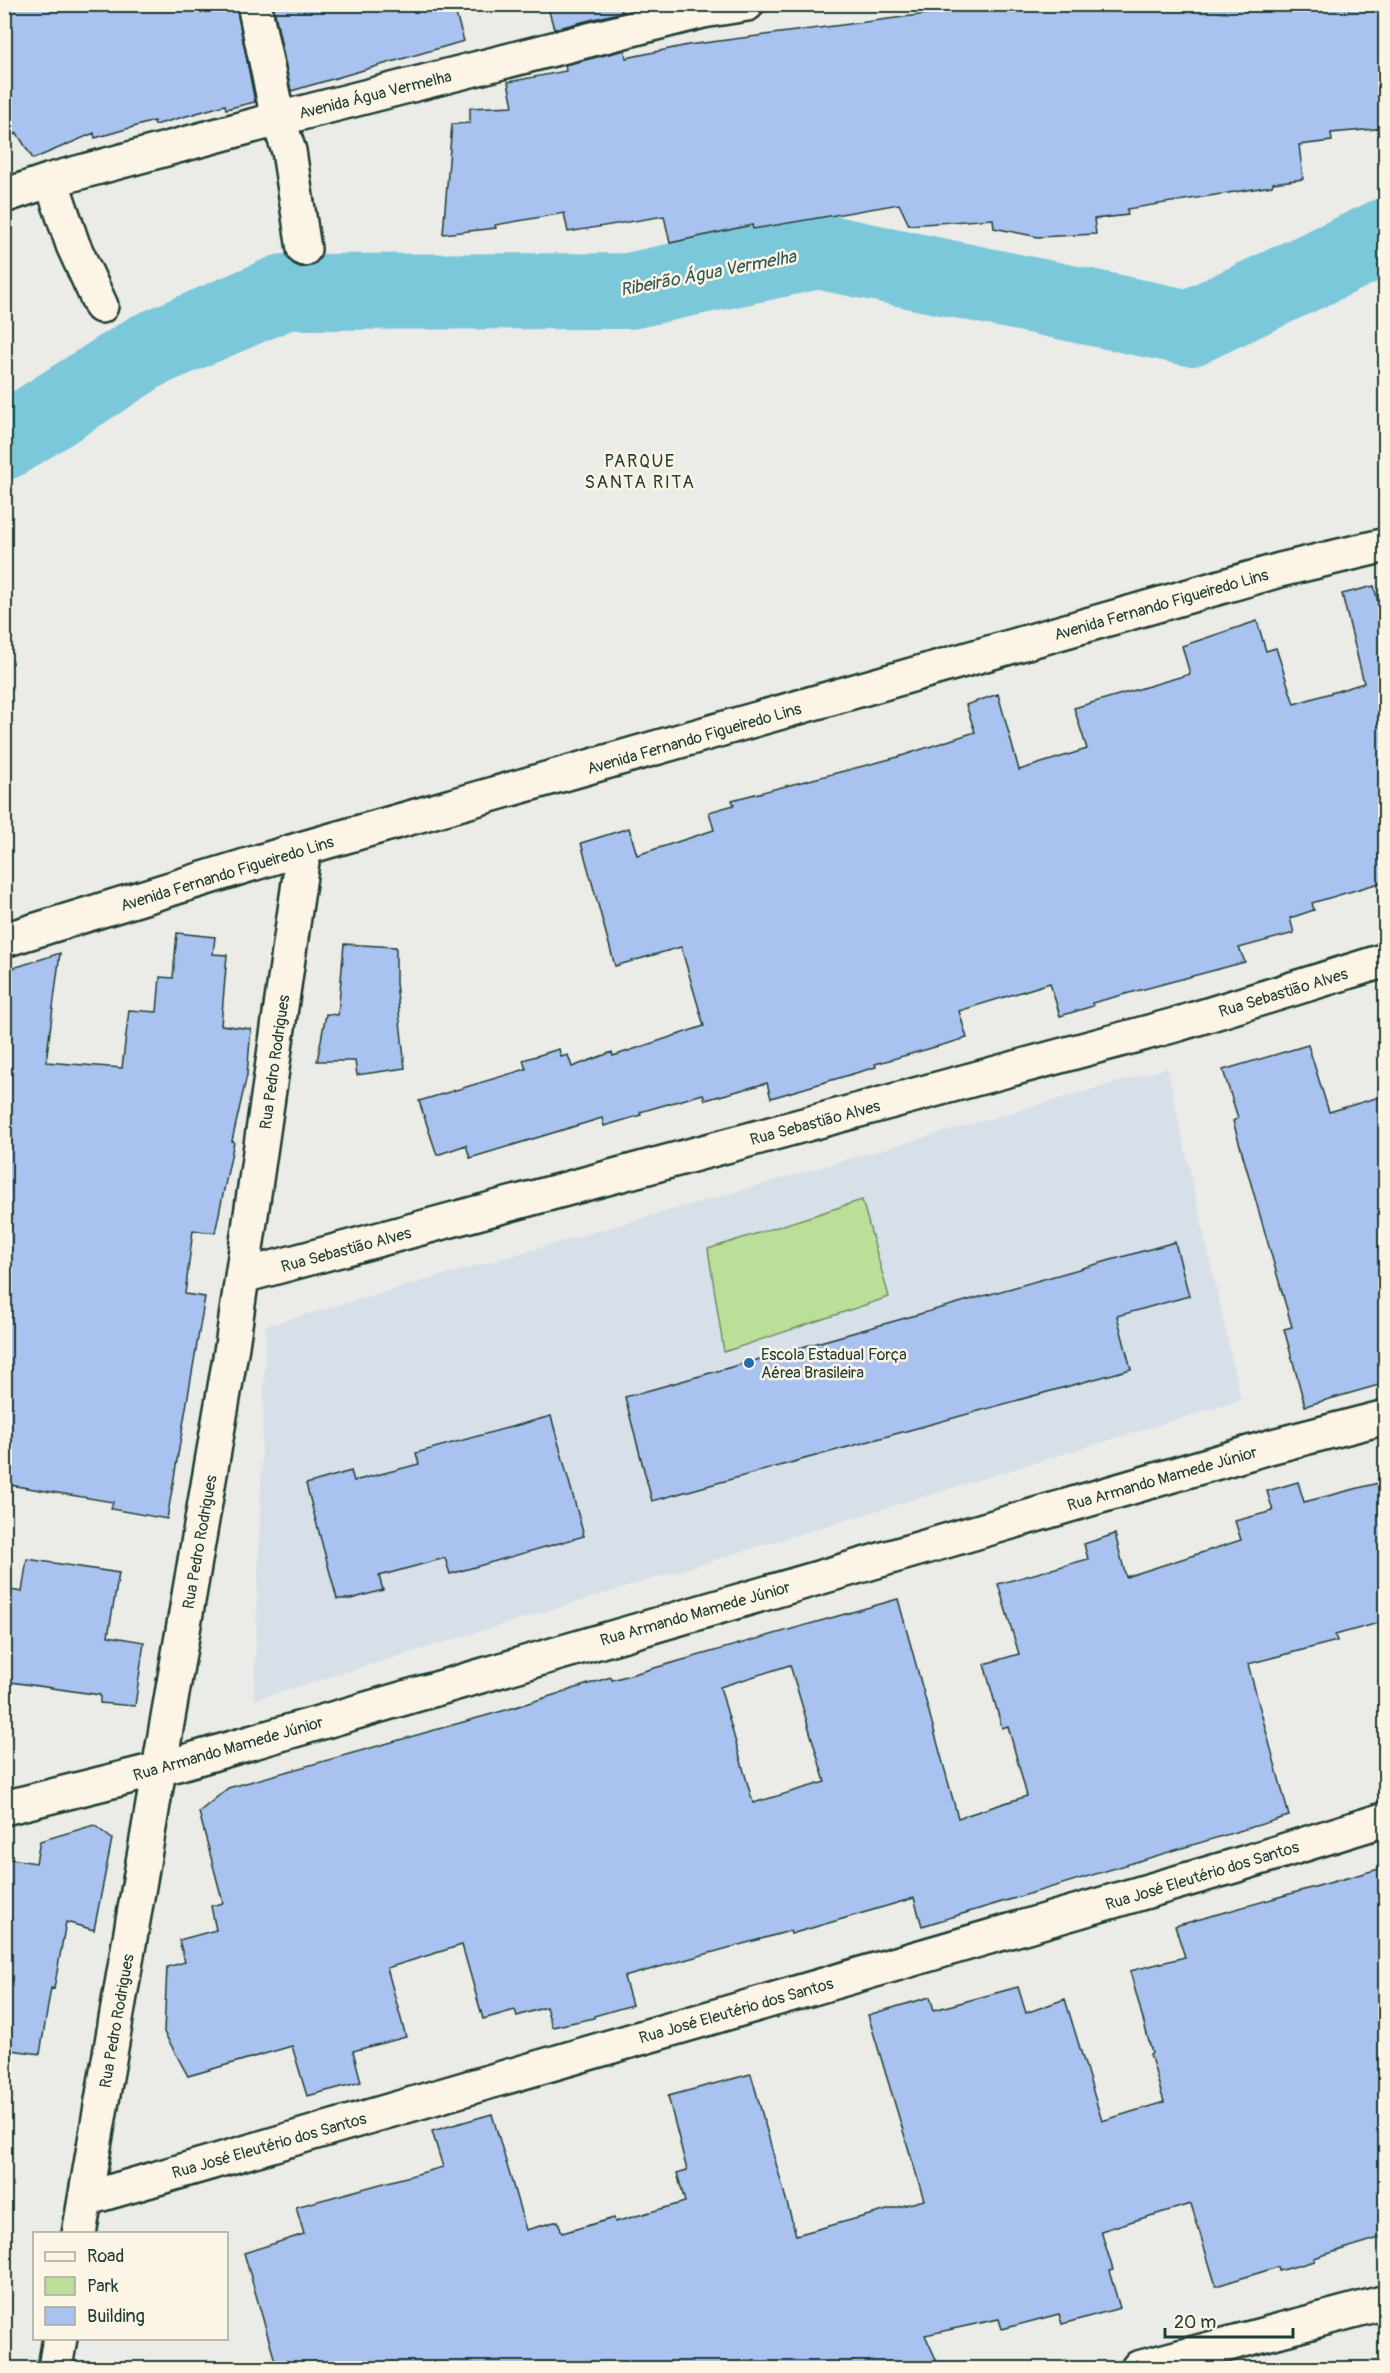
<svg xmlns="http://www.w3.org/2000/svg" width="1390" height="2373" font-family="Pangolin,sans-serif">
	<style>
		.built { fill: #d7dfe9 }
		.green { fill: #bbdf99; stroke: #6d8e66; stroke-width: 1.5 }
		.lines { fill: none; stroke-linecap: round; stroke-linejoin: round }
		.river { stroke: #7cc8db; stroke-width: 76 }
		.building { fill: #a9c2ef; stroke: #1f3d34; stroke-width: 1.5; fill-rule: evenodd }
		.minor-casing { stroke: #1f3d34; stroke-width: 38 }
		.minor { stroke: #fcf5e5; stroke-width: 33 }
		.poi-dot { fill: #1f6fb2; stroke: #fcf5e5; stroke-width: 2 }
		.labels { text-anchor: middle; stroke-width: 5; stroke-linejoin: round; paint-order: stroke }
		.street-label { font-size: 16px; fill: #1f3d34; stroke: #fcf5e5 }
		.poi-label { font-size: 16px; fill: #1f3d34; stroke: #fcf5e5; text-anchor: start }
		.water-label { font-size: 18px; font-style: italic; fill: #325955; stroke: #fcf5e5 }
		.neighbourhood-label { font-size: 18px; letter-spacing: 1.5px; fill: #1f3d34; stroke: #fcf5e5 }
	</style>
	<rect width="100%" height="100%" fill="#ebebe7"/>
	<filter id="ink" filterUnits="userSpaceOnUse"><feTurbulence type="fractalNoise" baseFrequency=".0167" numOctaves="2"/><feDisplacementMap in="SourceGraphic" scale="12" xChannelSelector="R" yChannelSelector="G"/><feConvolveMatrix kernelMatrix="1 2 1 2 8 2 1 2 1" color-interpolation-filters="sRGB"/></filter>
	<g filter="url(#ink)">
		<path class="built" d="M1167,1068L1241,1400L254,1700L266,1326Z"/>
		<path class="green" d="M862,1200L889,1297L724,1352L708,1249Z"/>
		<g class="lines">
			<path class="river" d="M4,442L147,351L284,292L629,291L818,251L1190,328L1386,236"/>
		</g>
		<path class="building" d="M4,4H236L255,102L226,109L225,105L155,125L154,121L95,138L94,133L33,159L17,133L4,141Z
			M273,4H453L464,41L291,91Z
			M547,4H621L622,12L554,29Z
			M1004,4H1088V10L1148,4H1348V9L1386,7V128L1331,133L1332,141L1299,145L1303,179L1273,183L1272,186L1127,209L1128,215L1094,219L1096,234L1038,237L994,228L993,219L909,225L899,204L753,229L752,225L670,243L664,216L568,232L564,213L495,225L496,228L443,234L452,124L470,123V108L513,106L508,82L566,71L565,65L625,50L626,58L688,45Z
			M1374,586L1386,635V881L1312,903L1314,910L1290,918L1294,933L1239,948L1245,962L1092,1003L1093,1006L1060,1016L1050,983L959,1011L967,1038L875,1064L876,1067L771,1098L767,1083L705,1100L703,1094L640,1112L641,1115L604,1126L602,1118L470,1158L466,1145L437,1155L419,1101L526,1069L523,1060L559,1049L561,1057L568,1055L572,1067L612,1052L613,1056L704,1026L681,947L615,966L581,843L629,828L637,855L714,830L709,812L734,805L732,800L898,757L975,732L966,705L998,694L1019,770L1087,749L1074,708L1190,674L1182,646L1257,621L1266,651L1276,648L1294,704L1364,683L1342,594Z
			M177,933L215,937L213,954L227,955L221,1025L251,1029L247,1075L232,1141L234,1142L215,1233L193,1230L185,1294L205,1297L167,1519L111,1509L113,1502L4,1484V971L60,953L46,1062L122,1068L129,1010L157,1012L160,977L173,978Z
			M344,944L396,947V983L405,1068L357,1075L355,1061H317L326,1014L338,1015Z
			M1308,1045L1329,1112L1386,1095V1383L1305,1406L1284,1329L1292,1327L1233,1121L1238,1118L1223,1070Z
			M1175,1242L1189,1296L1117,1316L1131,1369L652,1501L625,1397Z
			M551,1416L584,1536L450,1574L445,1558L379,1576L383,1590L351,1599H337L306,1484L351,1471L354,1481L419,1464L416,1453Z
			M1386,1481V1621L1335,1635L1337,1641L1248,1664L1289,1816L922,1926L914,1898L791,1934L790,1931L688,1959L624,1977L632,2005L594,2016V2018L552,2027L546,2007L517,2016L515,2010L483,2019L462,1945L387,1968L406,2037L353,2051L361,2082L307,2096L292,2046L188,2076L164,2032L167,1967L185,1962L179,1940L216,1930L211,1906L223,1903L199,1812L228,1788L506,1710L611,1677L612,1680L898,1599L958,1818L1027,1796L1008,1726L1002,1728L984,1664L1019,1654L998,1584L1088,1559L1084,1544L1115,1534L1126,1577L1241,1540L1235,1521L1273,1511L1267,1491L1298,1482L1304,1502ZM790,1665L825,1782L753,1803L720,1687Z
			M27,1559L119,1573L108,1636L144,1642L135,1706L100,1703V1695L4,1681V1589L22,1592Z
			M94,1825L112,1839L94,1930L66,1922L54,1989L51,1988L40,2054L4,2049V1858L36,1863L40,1841Z
			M1386,1867V2236L1314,2258L1315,2261L1279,2271L1278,2267L1216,2286L1191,2204L1133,2221L1101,2231L1113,2270L1109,2271L1120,2308L1062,2324L1059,2314L1002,2329L999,2319L925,2335L940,2368H277L244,2253L304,2234L296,2207L443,2167L432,2131L492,2114L526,2230L558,2221L562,2233L614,2218L615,2222L685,2202L677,2173L687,2170L668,2096L751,2074L796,2235L924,2200L868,2015L930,1997L934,2010L1018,1987L1026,2013L1065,1999L1102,2121L1164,2102L1150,2054L1152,2053L1130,1971L1185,1957L1175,1926Z"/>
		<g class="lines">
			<defs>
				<path id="minor" d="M254,4L278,119L289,151L304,249
					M51,180L73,245L101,306
					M4,196L51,180L278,119L703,11L747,4
					M4,940L304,848L1280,570L1386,545
					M243,1276L1175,1025L1386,960
					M4,1808L160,1769L1273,1446L1386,1417
					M85,2199L1234,1866L1386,1819
					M79,2234L232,1346L304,848
					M55,2368L60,2338
					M1138,2368L1386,2302"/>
			</defs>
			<use href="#minor" class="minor-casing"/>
			<use href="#minor" class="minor"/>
		</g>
	</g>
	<circle class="poi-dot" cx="749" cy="1363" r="6"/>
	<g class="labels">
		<g class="street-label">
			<text transform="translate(375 94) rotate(-14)" y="6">Avenida Água Vermelha</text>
			<text transform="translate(1161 604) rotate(-16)" y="6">Avenida Fernando Figueiredo Lins</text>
			<text transform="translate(694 738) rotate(-16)" y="6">Avenida Fernando Figueiredo Lins</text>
			<text transform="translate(227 873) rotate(-17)" y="6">Avenida Fernando Figueiredo Lins</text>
			<text transform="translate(1283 992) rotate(-17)" y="6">Rua Sebastião Alves</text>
			<text transform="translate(274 1062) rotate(-82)" y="6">Rua Pedro Rodrigues</text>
			<text transform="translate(815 1122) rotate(-15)" y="6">Rua Sebastião Alves</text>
			<text transform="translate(346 1249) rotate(-15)" y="6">Rua Sebastião Alves</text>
			<text transform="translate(1162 1478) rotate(-16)" y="6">Rua Armando Mamede Júnior</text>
			<text transform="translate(199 1542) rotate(-80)" y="6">Rua Pedro Rodrigues</text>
			<text transform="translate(695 1613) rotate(-16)" y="6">Rua Armando Mamede Júnior</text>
			<text transform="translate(228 1748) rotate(-16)" y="6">Rua Armando Mamede Júnior</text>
			<text transform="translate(1202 1875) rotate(-17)" y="6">Rua José Eleutério dos Santos</text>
			<text transform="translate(736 2010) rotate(-16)" y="6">Rua José Eleutério dos Santos</text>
			<text transform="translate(116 2021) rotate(-80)" y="6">Rua Pedro Rodrigues</text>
			<text transform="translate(269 2145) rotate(-16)" y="6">Rua José Eleutério dos Santos</text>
		</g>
		<g class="poi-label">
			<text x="761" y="1360">Escola Estadual Força<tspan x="761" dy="18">Aérea Brasileira</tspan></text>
		</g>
		<g class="water-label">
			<text transform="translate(708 273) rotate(-11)" y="6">Ribeirão Água Vermelha</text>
		</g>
		<g class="neighbourhood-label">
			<text x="640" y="467">PARQUE<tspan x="640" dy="21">SANTA RITA</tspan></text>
		</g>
	</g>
	<rect width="1390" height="2373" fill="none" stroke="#fcf5e5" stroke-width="24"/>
	<rect x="12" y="12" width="1366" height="2349" fill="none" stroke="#1f3d34" stroke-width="2" filter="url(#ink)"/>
	<rect x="33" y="2232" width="195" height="108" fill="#fcf5e5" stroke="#a4ab9e" stroke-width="1.5"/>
	<rect x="45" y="2252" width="30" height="9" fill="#fcf5e5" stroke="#a4ab9e" stroke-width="1.5"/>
	<text x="87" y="2262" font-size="18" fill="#1f3d34">Road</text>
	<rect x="45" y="2277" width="30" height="18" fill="#bbdf99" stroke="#a4ab9e" stroke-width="1.5"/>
	<text x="87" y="2292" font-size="18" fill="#1f3d34">Park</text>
	<rect x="45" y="2307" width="30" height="18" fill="#a9c2ef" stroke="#a4ab9e" stroke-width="1.5"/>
	<text x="87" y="2322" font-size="18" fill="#1f3d34">Building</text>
	<path d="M1165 2328v9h128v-9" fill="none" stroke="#1f3d34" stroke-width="3"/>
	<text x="1174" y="2328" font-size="18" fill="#1f3d34" stroke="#fcf5e5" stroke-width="4.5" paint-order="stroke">20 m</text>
</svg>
